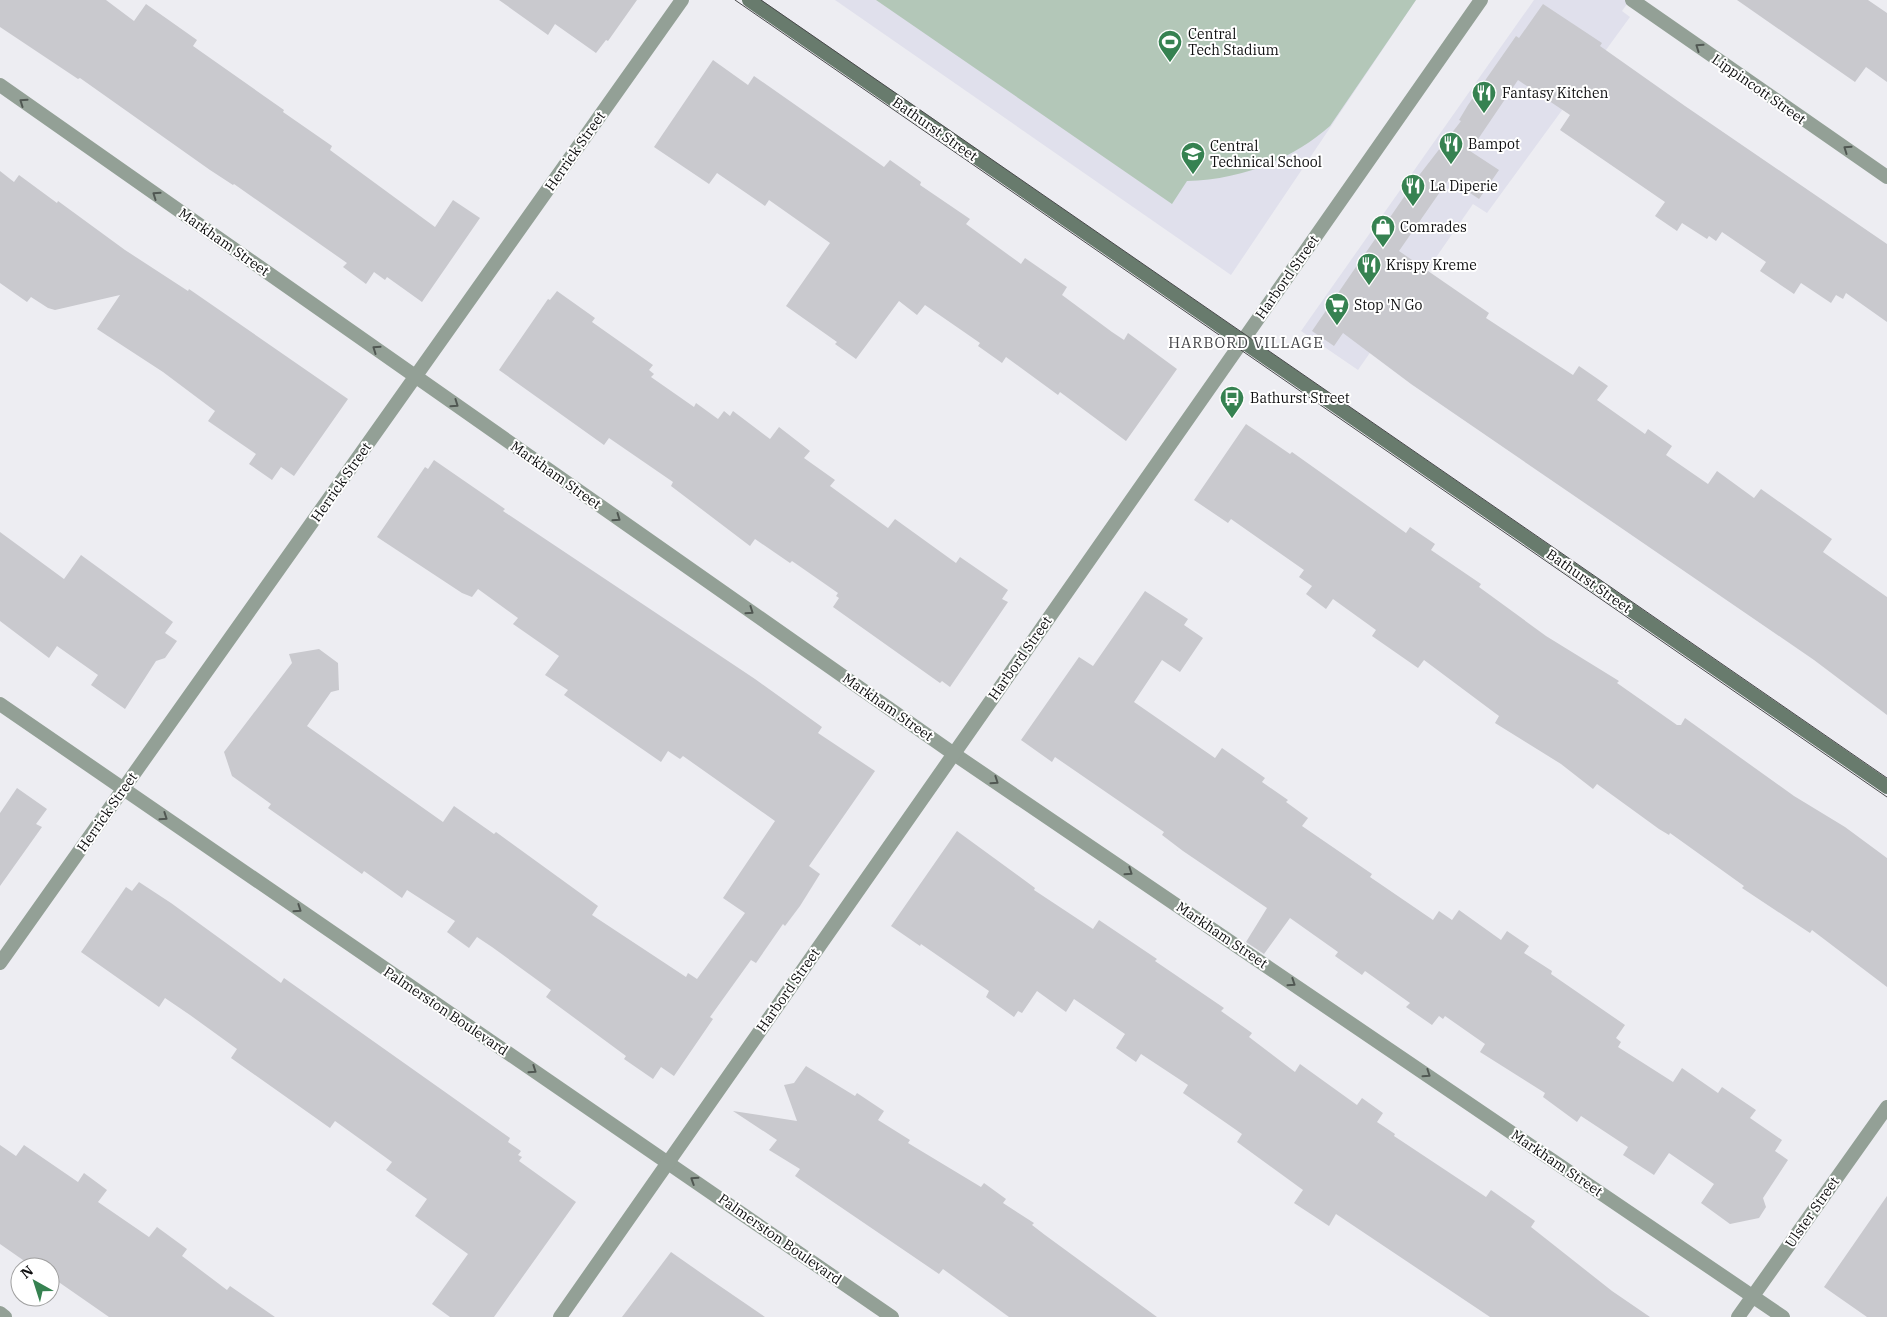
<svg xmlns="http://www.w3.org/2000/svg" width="1887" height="1317" font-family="'IBM Plex Serif',serif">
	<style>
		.built { fill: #e0e0ec }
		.green { fill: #b3c7b8 }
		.building { fill: #c9c9ce }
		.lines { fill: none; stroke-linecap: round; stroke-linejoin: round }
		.minor { stroke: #93a096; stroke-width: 14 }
		.tertiary { stroke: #93a096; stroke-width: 14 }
		.secondary { stroke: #687b6d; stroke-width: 14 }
		.tram { stroke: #48484a; stroke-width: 1 }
		.oneway { stroke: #505752 }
		.labels { text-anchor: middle; stroke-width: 4; stroke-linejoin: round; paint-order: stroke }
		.poi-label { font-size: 14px; fill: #0e0e0f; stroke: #fff; text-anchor: start }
		.street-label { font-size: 14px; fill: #0e0e0f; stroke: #fff }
		.neighbourhood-label { font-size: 15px; letter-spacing: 1px; fill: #454549; stroke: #fff }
	</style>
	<rect width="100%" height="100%" fill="#ededf2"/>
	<path class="built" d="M835,0H1416L1231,275Z
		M1534,0H1630L1622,11L1630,17L1487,213L1473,204L1358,370L1301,331Z"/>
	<path class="green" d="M876,0H1416L1330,126C1290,161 1239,180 1187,181L1172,204Z"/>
	<path class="building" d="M0,0H106L134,21L146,4L197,40L193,46L284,110L283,112L332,146L330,150L435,227L453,200L480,218L422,302L387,277L385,280L374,272L366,284L343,267L347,263L234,184L233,185L210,170L80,78L78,79L0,27Z
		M499,0H637L608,41L606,40L596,53L555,24L548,35Z
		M1737,0H1868L1887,13V82L1866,67L1855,82Z
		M1543,4L1602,43L1600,46L1685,106L1887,244V322L1846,293L1843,299L1836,295L1831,303L1801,283L1794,294L1760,271L1766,262L1722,232L1716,241L1709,236L1707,239L1682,223L1677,231L1655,216L1665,202L1560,130L1570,115L1518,80L1470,151L1499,170L1479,199L1449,179L1399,251L1489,313L1486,318L1573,375L1579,366L1608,386L1597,400L1645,434L1648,429L1672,446L1666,455L1708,484L1717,471L1754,498L1761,489L1832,539L1823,552L1887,597V715L1814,660L1411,384L1343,333L1334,346L1312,331L1417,178L1461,121L1459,120L1468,105L1516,36L1519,38Z
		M713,60L748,85L754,76L884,167L890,160L921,182L920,185L970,219L966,224L1021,264L1025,258L1067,287L1062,295L1112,332L1124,340L1128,333L1177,369L1126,441L1060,392L1058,395L1006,357L1002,363L978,346L980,343L925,305L917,315L899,301L856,359L835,344L837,342L786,306L830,243L769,200L765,206L717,173L709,184L654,147Z
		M0,171L14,182L19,175L57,203L58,201L125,250L188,291L189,289L348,399L294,476L281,467L272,480L249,464L256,454L208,421L215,411L163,372L97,329L120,295L55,310L48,308L31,297L27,302L0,283Z
		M557,291L595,318L592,322L653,365L649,370L654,374L651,377L694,407L696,403L718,419L724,411L730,416L733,411L770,439L779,427L810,451L804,458L835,480L830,486L888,528L895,519L956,563L960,557L1008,590L1002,599L1008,602L950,687L942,681L940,683L833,607L839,598L836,596L838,593L792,561L790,563L755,539L750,546L671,486L673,482L609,438L604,445L499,370L548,299L550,300Z
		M1246,424L1290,454L1292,452L1406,533L1410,527L1435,544L1431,550L1481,584L1479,587L1546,636L1619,681L1617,683L1677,725H1681L1685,718L1794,796L1845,827L1887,858V987L1812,930L1810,933L1742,888L1744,886L1670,833L1669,835L1659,829L1597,784L1593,789L1561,764L1495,723L1499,716L1424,660L1418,668L1372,636L1376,630L1333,599L1326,609L1306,594L1312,586L1299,577L1304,570L1231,519L1228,523L1194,500Z
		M434,460L505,509L503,511L755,679L822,727L818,733L875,771L809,866L820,874L800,906L785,926L783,924L756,963L751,960L710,1017L713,1019L674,1076L661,1067L653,1079L624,1059L626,1056L546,997L551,990L492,947L477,937L469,948L447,932L455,921L407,890L402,898L364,871L362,874L268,808L271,804L232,776L224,752L292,663L289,654L319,649L338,663L339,690L331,692L307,726L443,822L454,806L494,834L496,832L598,906L592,915L686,977L688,973L697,979L745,913L723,898L775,821L683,756L680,759L668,751L661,762L564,695L568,690L545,675L559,656L513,624L518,618L478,589L472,597L462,593L377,537L425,467L428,469Z
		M0,532L64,579L81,555L173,622L165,633L177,641L165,658L156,661L125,709L91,685L98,675L57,646L49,658L0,621Z
		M1145,591L1188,619L1184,625L1203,638L1180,672L1162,660L1134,702L1215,758L1222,748L1265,778L1262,782L1288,800L1286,802L1308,818L1302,826L1372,874L1370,877L1433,920L1439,911L1452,920L1459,910L1501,940L1507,931L1529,946L1524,953L1552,971L1551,974L1625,1025L1616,1038L1621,1042L1618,1047L1673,1082L1682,1068L1718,1093L1722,1087L1756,1110L1750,1118L1782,1140L1775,1151L1788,1160L1763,1198L1766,1207L1759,1218L1730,1224L1701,1203L1714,1184L1669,1153L1654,1175L1623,1155L1628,1147L1581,1116L1577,1122L1543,1097L1545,1093L1480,1052L1485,1044L1445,1016L1443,1019L1439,1016L1432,1025L1406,1007L1410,1003L1365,971L1362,975L1335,956L1338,952L1290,918L1264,954L1246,942L1267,908L1183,851L1162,835L1164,832L1055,757L1052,762L1021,740L1079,657L1093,666Z
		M17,788L47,809L36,824L42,827L0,886V813Z
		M957,831L1035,888L1034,890L1093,929L1099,920L1157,959L1155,961L1224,1008L1221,1011L1252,1033L1249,1037L1295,1072L1300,1064L1357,1105L1362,1098L1383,1113L1377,1122L1395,1134L1394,1136L1486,1197L1491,1190L1535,1221L1531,1227L1612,1291L1650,1317H1490L1336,1214L1329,1226L1294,1203L1303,1190L1237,1142L1242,1134L1183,1093L1188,1085L1141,1054L1136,1062L1116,1048L1125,1034L1074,999L1066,1012L1037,991L1022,1013L1018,1011L1014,1017L986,997L989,991L921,944L920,946L891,926Z
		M139,882L171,903L281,983L284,978L510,1138L508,1142L521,1151L518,1155L522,1157L519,1161L576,1202L494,1317H450L432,1304L468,1254L415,1216L427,1199L386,1170L392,1162L335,1121L330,1128L231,1058L237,1049L190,1015L165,998L159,1007L81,952L126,887L132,891Z
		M806,1066L855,1096L857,1093L884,1111L878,1120L910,1140L908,1143L981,1187L984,1183L1006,1199L1003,1203L1034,1223L1032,1225L1045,1235L1157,1317H1009L943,1269L939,1274L795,1176L800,1169L769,1150L777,1140L733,1111L797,1121L784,1085L794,1083Z
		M0,1145L16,1156L24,1145L78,1182L84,1173L107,1190L98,1202L149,1237L157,1227L187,1249L182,1256L227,1290L230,1286L275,1317H109L50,1276V1267H33L0,1244Z
		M1887,1196V1317H1867L1824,1287Z
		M671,1252L711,1280L765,1317H622Z"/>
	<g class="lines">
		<path class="minor" d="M1632,0L1887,177
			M0,85L954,754L1783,1317
			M0,704L892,1317
			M0,963L682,0
			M0,1313L5,1317
			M1738,1317L1887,1107"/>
		<path class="tertiary" d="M560,1317L1481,0"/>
		<path class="secondary" d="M749,0L1887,787"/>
		<path class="tram" d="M735,0L1887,797
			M761,0L1887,778"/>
	</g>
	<defs><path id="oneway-chevron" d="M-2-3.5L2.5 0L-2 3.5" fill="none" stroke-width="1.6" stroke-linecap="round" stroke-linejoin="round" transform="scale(1.25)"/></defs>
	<g class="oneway">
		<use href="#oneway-chevron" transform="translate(1699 47) rotate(-145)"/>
		<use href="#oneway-chevron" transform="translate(23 102) rotate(-145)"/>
		<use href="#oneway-chevron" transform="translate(1847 149) rotate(-145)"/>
		<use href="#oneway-chevron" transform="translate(156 195) rotate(-145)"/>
		<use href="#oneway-chevron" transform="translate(376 349) rotate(-145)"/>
		<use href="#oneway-chevron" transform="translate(455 404) rotate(35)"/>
		<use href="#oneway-chevron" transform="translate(617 518) rotate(35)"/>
		<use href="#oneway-chevron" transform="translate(750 611) rotate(35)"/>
		<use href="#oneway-chevron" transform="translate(995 781) rotate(34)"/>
		<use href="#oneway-chevron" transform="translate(164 817) rotate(34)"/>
		<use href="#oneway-chevron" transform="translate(1129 872) rotate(34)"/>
		<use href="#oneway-chevron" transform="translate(298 909) rotate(34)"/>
		<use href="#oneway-chevron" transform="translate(1292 983) rotate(34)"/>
		<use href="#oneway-chevron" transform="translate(533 1070) rotate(34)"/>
		<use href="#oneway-chevron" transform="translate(1427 1074) rotate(34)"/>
		<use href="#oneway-chevron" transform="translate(694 1180) rotate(-147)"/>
	</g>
	<defs>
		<symbol id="stadium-pin" viewBox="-11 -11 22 30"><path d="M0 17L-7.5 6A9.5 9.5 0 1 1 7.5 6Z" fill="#368251" stroke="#fff"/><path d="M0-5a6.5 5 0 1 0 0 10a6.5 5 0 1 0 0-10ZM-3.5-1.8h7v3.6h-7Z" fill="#fff"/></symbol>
		<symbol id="restaurant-pin" viewBox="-11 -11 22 30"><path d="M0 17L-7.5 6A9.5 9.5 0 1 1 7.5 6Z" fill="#368251" stroke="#fff"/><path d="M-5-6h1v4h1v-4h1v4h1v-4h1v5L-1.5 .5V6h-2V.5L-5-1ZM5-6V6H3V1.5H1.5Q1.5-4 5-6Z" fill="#fff"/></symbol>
		<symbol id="school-pin" viewBox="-11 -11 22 30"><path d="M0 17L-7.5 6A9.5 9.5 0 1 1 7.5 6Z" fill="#368251" stroke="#fff"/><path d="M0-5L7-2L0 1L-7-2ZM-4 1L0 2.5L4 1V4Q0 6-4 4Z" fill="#fff"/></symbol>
		<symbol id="shop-pin" viewBox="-11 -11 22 30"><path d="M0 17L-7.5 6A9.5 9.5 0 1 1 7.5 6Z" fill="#368251" stroke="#fff"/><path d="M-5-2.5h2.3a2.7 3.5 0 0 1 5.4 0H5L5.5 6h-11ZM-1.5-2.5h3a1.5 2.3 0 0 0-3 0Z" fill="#fff"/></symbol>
		<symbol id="supermarket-pin" viewBox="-11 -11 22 30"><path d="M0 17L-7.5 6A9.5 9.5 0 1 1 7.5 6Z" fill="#368251" stroke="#fff"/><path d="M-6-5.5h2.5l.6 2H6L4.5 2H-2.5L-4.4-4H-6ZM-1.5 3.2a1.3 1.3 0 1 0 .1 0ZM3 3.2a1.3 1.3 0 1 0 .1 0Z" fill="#fff"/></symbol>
		<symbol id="bus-pin" viewBox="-11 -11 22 30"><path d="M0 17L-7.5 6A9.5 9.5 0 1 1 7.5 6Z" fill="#368251" stroke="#fff"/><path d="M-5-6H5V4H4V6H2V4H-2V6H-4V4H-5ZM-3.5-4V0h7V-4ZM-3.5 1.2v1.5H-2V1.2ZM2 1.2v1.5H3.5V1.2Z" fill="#fff"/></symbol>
	</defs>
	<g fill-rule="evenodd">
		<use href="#stadium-pin" x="1156" y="28" width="28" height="38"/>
		<use href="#restaurant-pin" x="1470" y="79" width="28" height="38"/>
		<use href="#restaurant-pin" x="1437" y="130" width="28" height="38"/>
		<use href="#school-pin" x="1179" y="140" width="28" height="38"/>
		<use href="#restaurant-pin" x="1399" y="172" width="28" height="38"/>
		<use href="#shop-pin" x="1369" y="213" width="28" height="38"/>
		<use href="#restaurant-pin" x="1355" y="251" width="28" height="38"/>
		<use href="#supermarket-pin" x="1323" y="291" width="28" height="38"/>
		<use href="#bus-pin" x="1218" y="384" width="28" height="38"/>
	</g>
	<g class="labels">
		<g class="poi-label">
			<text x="1188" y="39">Central<tspan x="1188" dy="16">Tech Stadium</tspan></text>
			<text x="1502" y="98">Fantasy Kitchen</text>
			<text x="1468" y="149">Bampot</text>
			<text x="1210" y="151">Central<tspan x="1210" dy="16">Technical School</tspan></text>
			<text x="1430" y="191">La Diperie</text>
			<text x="1400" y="232">Comrades</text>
			<text x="1386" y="270">Krispy Kreme</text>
			<text x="1354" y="310">Stop 'N Go</text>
			<text x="1250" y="403">Bathurst Street</text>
		</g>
		<g class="street-label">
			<text transform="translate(1759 89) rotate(35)" y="5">Lippincott Street</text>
			<text transform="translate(935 129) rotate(35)" y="5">Bathurst Street</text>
			<text transform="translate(575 151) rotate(-55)" y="5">Herrick Street</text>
			<text transform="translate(224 242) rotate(35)" y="5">Markham Street</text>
			<text transform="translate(1287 277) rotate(-55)" y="5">Harbord Street</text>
			<text transform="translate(556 475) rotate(35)" y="5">Markham Street</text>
			<text transform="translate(341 482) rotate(-55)" y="5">Herrick Street</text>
			<text transform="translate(1589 581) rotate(35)" y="5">Bathurst Street</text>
			<text transform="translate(1020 658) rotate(-55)" y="5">Harbord Street</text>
			<text transform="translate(888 707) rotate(35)" y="5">Markham Street</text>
			<text transform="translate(107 812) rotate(-55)" y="5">Herrick Street</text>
			<text transform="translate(1222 935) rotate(34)" y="5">Markham Street</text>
			<text transform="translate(788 990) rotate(-55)" y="5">Harbord Street</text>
			<text transform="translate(446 1011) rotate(34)" y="5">Palmerston Boulevard</text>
			<text transform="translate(1557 1163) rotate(34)" y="5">Markham Street</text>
			<text transform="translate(1812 1212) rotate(-55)" y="5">Ulster Street</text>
			<text transform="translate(780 1239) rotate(35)" y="5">Palmerston Boulevard</text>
		</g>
		<g class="neighbourhood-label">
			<text x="1246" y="348">HARBORD VILLAGE</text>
		</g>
	</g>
	<g transform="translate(35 1282) rotate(321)"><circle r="24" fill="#ffffff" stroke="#9f9f9f"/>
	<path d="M0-4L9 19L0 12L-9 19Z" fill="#368251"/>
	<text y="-8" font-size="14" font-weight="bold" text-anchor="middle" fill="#0e0e0f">N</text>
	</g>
</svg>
